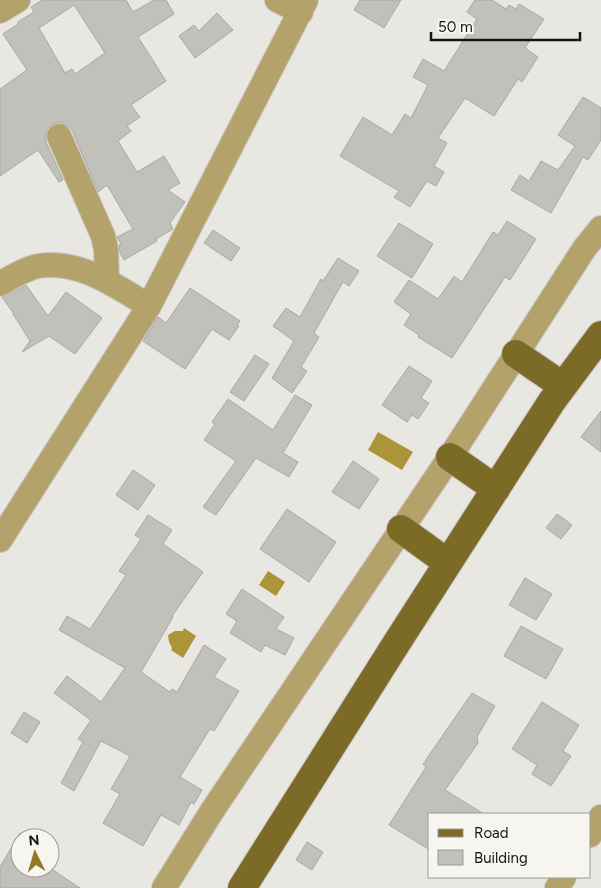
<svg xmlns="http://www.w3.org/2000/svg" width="601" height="888" font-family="Figtree,sans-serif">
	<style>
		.water { fill: #ac9438 }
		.building { fill: #c2c0bb; stroke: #a9a8a3; fill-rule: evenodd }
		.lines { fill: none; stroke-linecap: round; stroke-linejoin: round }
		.street-casing { stroke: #c7c5c1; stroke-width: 26 }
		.primary-casing { stroke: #c7c5c1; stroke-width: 30 }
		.street { stroke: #b3a36a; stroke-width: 24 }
		.primary { stroke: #7c6a27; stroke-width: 28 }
	</style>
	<rect width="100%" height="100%" fill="#e9e7e2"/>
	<path class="water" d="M378,432L413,452L402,470L368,450Z
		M268,571L285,582L276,596L259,585Z
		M184,628L196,636L183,658L171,650L172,648L169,642L168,635L175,631H183Z"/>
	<path class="building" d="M42,0H126L133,12L154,0H166L174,14L138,37L166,81L131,105L140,117L127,126L131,131L118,141L137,172L164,156L180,183L168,190L185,202L170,223L173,229L156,239L157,241L124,260L120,253L119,245L121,244L117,237L133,229L107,185L98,192L72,130L67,125L60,122L53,124L48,128L45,135L46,142L63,180L59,182L38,150L0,176V89L27,70L3,34L18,24V22L34,12L31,7ZM74,5L105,53L75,74L72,69L65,73L39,28Z
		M360,0H401L384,28L354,10Z
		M475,0H492L506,9L509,5L516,9L519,4L544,19L525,48L538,57L522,82L518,79L494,116L465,98L438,138L447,143L434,166L444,172L436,186L427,181L410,207L394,197L399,191L340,156L363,117L392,135L405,114L411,118L428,85L413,77L423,59L444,71L477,19L467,12Z
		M217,13L233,30L195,58L179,36L194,25L199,31Z
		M583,97L601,108V140L588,160L583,157L551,213L511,190L520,175L529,181L541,161L558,170L575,146L558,135Z
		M507,221L536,239L510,280L505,277L452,358L418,337L419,335L404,325L411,314L394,302L409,280L438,299L454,276L462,282L493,232L498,235Z
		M399,223L433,244L412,278L377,256Z
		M213,230L240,248L231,261L204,243Z
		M338,258L359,271L349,286L343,282L314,333L319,337L301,367L307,371L292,393L272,378L294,341L273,326L286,308L300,317L321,279L323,281Z
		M26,285L48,316L66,292L102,318L75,354L49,336L22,352L30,341L13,314H14L2,297Z
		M190,288L240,321L237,325L239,326L229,340L212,329L185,369L143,341L158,317L166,323Z
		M255,355L269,364L244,401L230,392Z
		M409,366L432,381L421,398L429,403L418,419L412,415L407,422L382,405Z
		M295,395L312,405L283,453L298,462L289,477L256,458L216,515L203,507L236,461L204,440L215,424L212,422L228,399L273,430Z
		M601,411V452L581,437Z
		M353,461L379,479L359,509L332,492Z
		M133,470L155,485L138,510L116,495Z
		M287,509L336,542L309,582L260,549Z
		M557,514L572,525L561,539L546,528Z
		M148,515L172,530L163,544L203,572L172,616L173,617L141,672L170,692L172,689L177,692L204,645L226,659L214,677L239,691L214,731L210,729L180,777L202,790L194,804L191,802L179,825L161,815L143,846L103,823L120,794L111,789L130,756L101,741L74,791L61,783L83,742L78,739L91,720L54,693L67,676L101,702L125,668L59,630L67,616L90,629L126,575L119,571L141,539L135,535Z
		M525,578L552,594L536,620L509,605Z
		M242,589L284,617L276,629L294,638L285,655L265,645L261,652L230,633L237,621L226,614Z
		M521,626L563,649L546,679L504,656Z
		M472,693L495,706L477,737L478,743L445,790L484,814H430V850L389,825L426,767L423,764Z
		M542,702L579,725L563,751L571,756L551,786L532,774L537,765L512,749Z
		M24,712L40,722L27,743L11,733Z
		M20,833V868H50L80,888H0V867Z
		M307,842L323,852L312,870L296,860Z"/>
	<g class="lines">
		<defs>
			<path id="street" d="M277,0L301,12
				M0,11L18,0
				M59,136L103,236L106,249L107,281
				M0,284C9,278 28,268 38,266C79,259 115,286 149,306
				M0,540L149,306L306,0
				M590,835L601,817
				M164,888L212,811L450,457L584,249L601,228
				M557,888L564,877"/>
			<path id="primary" d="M516,354L563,386
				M450,457L496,489
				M401,529L448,563
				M242,888L396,644L552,401L601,335"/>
		</defs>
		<use href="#street" class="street-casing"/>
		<use href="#primary" class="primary-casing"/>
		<use href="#street" class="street"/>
		<use href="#primary" class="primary"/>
	</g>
	<rect x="428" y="813" width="162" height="65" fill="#f6f5ef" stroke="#9c9b97"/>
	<rect x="438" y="829" width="25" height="8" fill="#7c6a27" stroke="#9c9b97"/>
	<text x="474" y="838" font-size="15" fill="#151513">Road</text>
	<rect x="438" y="850" width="25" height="15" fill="#c2c0bb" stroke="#9c9b97"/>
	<text x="474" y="863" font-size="15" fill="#151513">Building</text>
	<g transform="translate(35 853) rotate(355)"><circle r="24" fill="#f6f5ef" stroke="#9c9b97"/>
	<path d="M0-4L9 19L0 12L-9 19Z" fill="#917a20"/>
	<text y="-8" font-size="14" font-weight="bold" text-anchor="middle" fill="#151513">N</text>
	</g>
	<path d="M431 32v8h149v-8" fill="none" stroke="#151513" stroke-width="2.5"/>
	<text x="438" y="32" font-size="15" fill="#151513" stroke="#f6f5ef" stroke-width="4" paint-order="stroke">50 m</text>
</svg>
